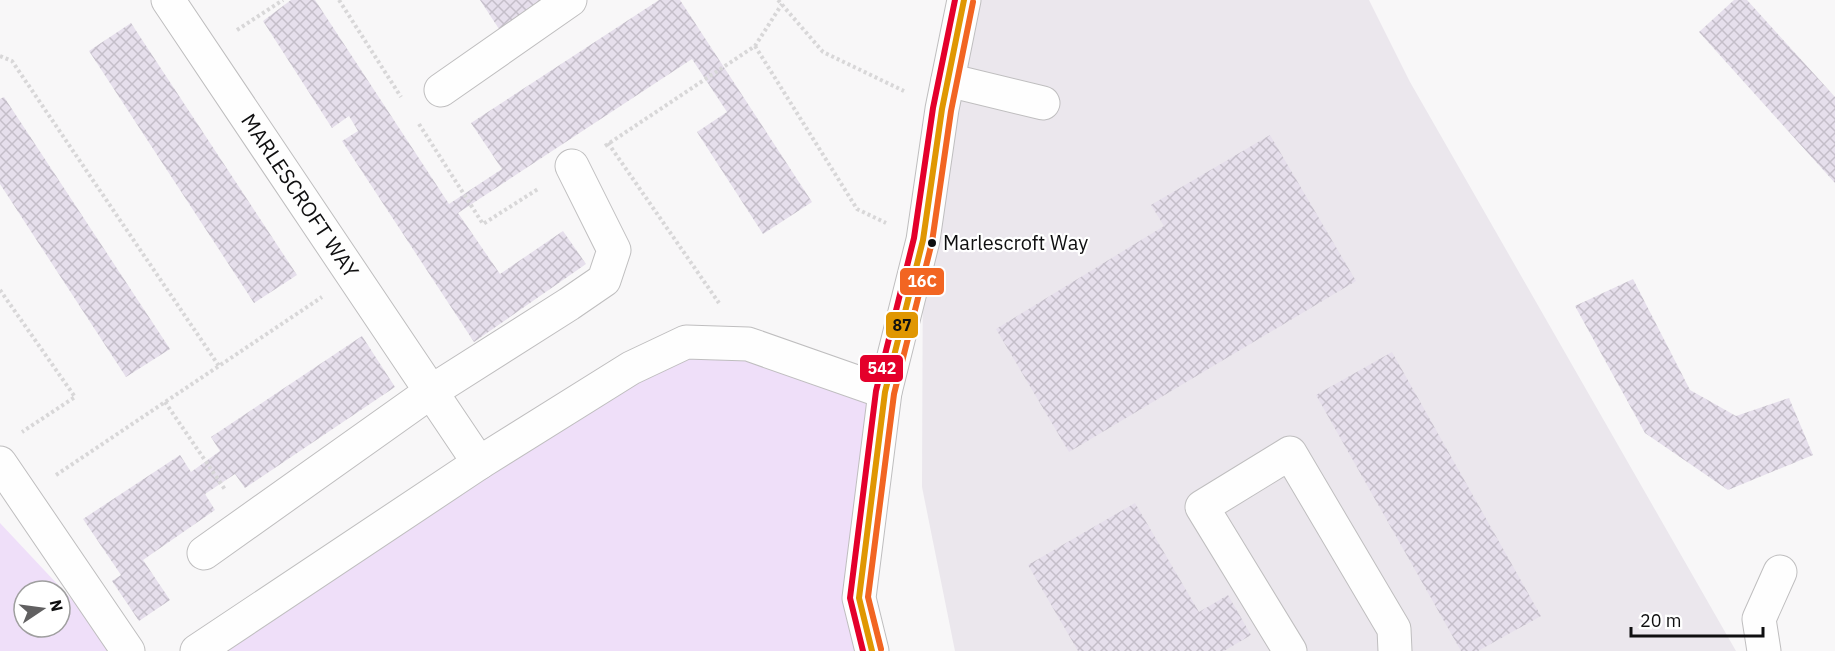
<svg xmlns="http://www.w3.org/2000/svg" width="1835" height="651" font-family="'IBM Plex Sans',sans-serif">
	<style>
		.built { fill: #ebe7ed }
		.green { fill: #efdff9; fill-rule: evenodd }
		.building { fill: url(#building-cross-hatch) }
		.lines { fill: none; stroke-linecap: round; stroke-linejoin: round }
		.minor-casing { stroke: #bfbebf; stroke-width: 35 }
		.path { stroke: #d8d7d8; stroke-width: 4; stroke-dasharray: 3 3; stroke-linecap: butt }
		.minor { stroke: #fefefe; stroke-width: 33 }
		.bus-1-casing { stroke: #fff; stroke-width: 10 }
		.bus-2-casing { stroke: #fff; stroke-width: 10 }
		.bus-3-casing { stroke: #fff; stroke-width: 10 }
		.bus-1 { stroke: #e09702; stroke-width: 6 }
		.bus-2 { stroke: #f26522; stroke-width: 6 }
		.bus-3 { stroke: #e4002b; stroke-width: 6 }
		.bus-dot { fill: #0f0f10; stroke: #fff; stroke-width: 2 }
		.labels { text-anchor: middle; stroke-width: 4.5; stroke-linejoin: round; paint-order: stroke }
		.bus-label { font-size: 20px; fill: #0f0f10; stroke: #fff; text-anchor: start }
		.street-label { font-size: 21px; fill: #0f0f10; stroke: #fff }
		.line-badge { stroke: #fff; stroke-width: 2 }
		.badge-label { font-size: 16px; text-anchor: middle; font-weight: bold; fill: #fff }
		.pale-badge-label { font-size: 16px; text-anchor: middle; font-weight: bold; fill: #111 }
	</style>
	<defs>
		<pattern id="building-cross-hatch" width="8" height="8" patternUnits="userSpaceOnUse" patternTransform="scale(1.5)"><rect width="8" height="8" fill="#e6dfec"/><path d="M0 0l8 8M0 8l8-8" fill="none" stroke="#c4bec9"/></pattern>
	</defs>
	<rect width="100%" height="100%" fill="#f8f7f8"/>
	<path class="built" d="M964,0H1369L1410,82L1736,651H955L922,487L923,240Z"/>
	<path class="green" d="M686,342L885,392L872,651H197Z
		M0,523L120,651H0ZM24,591H60V627H24Z"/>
	<path class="building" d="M291,0H315L449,204L502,169L471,123L659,0H680L812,202L763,234L697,132L727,112L692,59L458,213L500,274L563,231L586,264L474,342L342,141L358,131L349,116L332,128L263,21Z
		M480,0H544L499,29Z
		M1734,0H1747L1835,97V183L1699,32Z
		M131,23L297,275L254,303L89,51Z
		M4,97L170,349L126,377L0,184V99Z
		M1270,135L1356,281L1069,452L996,329L1164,226L1151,205Z
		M1633,279L1690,390L1736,416L1789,398L1813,455L1728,490L1645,433L1575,306Z
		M362,336L395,387L245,488L235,474L205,494L215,510L143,560L170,600L139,621L112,581L121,575L83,519L180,455L191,472L220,451L211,437Z
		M1392,352L1541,616L1478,651H1461L1316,395Z
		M1135,503L1199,612L1228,595L1251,635L1224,651H1078L1028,565Z"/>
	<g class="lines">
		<defs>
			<g id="minor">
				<path id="s1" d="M168,0L479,463"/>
				<path d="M948,80L1043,103"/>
				<path d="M441,90L570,0"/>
				<path d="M0,463L128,651"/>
				<path d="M204,553L432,391L569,304L604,280L614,250L572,166"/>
				<path d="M197,651L479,463L631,368L686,342L748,344L885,392"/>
				<path d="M872,651L859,598L885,392L923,240L942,109L964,0"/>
				<path d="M1290,651L1202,507L1290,453L1394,629L1395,651"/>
				<path d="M1764,651L1759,619L1780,572"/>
			</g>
		</defs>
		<use href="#minor" class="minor-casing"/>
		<path class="path" d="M339,0L401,97
			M778,0L823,52L904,91
			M237,30L283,0
			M755,46L857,209L886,223
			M0,56L12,61L219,366
			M419,124L483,224L538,189
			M608,143L719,303
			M605,146L755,46L782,4
			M0,290L75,397L22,432
			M165,402L226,491
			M56,475L322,297"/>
		<use href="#minor" class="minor"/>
		<defs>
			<path id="bus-1" d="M872,651L859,598L885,392L923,240L942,109L964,0"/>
			<path id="bus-2" d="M881,649L868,597L894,394L932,242L951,111L973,2"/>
			<path id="bus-3" d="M863,651L850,598L876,391L914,238L933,108L955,0"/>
		</defs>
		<use href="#bus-1" class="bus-1-casing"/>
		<use href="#bus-2" class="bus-2-casing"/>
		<use href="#bus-3" class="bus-3-casing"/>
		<use href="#bus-1" class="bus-1"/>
		<use href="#bus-2" class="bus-2"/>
		<use href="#bus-3" class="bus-3"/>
	</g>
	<circle class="bus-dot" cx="932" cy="243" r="5"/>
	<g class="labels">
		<g class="bus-label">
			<text x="943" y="250">Marlescroft Way</text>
		</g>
		<g class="street-label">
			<text dy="7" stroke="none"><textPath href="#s1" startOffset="236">MARLESCROFT WAY</textPath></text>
		</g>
	</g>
	<g class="line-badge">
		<rect x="899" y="267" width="46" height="29" rx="6" fill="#f26522"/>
		<rect x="885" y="311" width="34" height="28" rx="6" fill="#e09702"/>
		<rect x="859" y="354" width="45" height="29" rx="6" fill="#e4002b"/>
	</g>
	<g class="badge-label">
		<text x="922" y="287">16C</text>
		<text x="882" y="374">542</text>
	</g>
	<g class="pale-badge-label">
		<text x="902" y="331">87</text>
	</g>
	<g transform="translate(42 609) rotate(77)"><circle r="28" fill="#ffffff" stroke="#9f9f9f" stroke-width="1.5"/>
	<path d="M0-4.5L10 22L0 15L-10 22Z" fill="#616061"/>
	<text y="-9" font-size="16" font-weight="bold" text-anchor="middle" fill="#0f0f10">N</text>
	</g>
	<path d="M1631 627v9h132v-9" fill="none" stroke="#0f0f10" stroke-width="3"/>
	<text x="1640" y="627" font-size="18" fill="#0f0f10" stroke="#ffffff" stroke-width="4.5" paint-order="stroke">20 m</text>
</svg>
